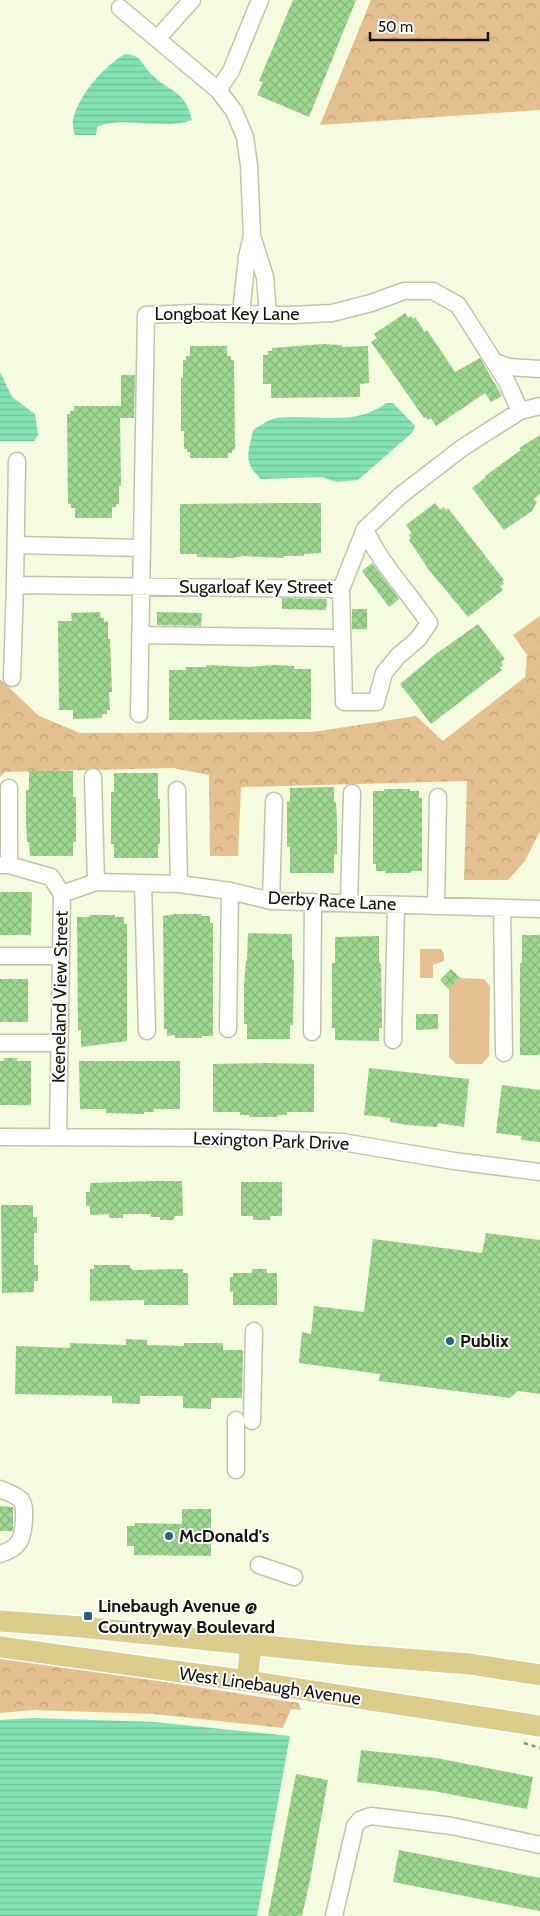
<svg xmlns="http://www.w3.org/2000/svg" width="540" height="1916" font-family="Cabin,sans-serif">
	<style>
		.green { fill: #e4bf8f }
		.forest { fill: url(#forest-crowns) }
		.water { fill: url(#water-rules) }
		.building { fill: url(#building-cross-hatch) }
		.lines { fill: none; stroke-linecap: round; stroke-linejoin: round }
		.minor-casing { stroke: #bfc5a9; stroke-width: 19 }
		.major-casing { stroke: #fff; stroke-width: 24 }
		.path { stroke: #8c917d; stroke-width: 2.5; stroke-dasharray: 4 4; stroke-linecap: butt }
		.minor { stroke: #fff; stroke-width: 16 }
		.major { stroke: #dbcc89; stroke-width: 21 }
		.poi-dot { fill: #26637a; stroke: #fff; stroke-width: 2 }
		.labels { text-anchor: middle; stroke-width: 4; stroke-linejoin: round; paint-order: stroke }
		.street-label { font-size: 18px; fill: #13150b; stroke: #fff }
		.poi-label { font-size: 18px; font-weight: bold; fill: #13150b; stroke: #fff; text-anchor: start }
	</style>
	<defs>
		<pattern id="forest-crowns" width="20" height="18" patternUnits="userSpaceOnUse" patternTransform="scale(1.25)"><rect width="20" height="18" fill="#e4bf8f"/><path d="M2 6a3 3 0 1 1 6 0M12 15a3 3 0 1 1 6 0" fill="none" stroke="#c3a37a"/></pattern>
		<pattern id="water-rules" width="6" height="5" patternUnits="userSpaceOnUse" patternTransform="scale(1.25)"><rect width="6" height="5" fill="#83e2b3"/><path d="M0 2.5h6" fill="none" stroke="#70c199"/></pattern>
		<pattern id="building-cross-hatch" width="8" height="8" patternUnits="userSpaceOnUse" patternTransform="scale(1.25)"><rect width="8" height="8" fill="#9dd68f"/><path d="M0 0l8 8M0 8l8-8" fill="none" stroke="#86b77a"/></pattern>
	</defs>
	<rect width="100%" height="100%" fill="#f4fbde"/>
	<path class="green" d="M420,949H441L444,954V961L433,965V978H420Z
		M460,978L484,979L490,986L489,1056L482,1064H456L449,1057V989Z"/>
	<path class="forest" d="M371,0H540V110L320,125Z
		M540,616V831L525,861L508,880H464L467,781L241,787L238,856H210L209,775L173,768L5,772L0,777V679L39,716L80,733L313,732L416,716L443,741L525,677L527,655L513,635Z
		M0,1656L299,1703L301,1710L291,1709L283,1728L154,1714L34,1710L0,1713Z"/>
	<path class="water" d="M125,54C142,55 141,64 151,74C171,93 185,90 192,120C162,131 123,115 97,127L96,135H75C74,131 72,124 73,120C78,96 104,66 125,54Z
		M0,372L12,397L35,414L38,435L34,441H0Z
		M386,403H393L415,426L413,432L358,480L336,482L322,477L261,479C242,461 249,453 253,430C260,426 269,419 277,418C314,413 355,428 386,403Z
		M34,1718L154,1722L290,1736L257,1916H0V1720Z"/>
	<path class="building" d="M293,0H356L309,117L257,95L263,82L259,81Z
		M405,313L408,318L411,316L413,319L415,317L425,332L427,330L455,372L480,358L502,396L491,402L485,393L436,426L431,418L428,420L426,417L424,418L371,342L377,338L374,334Z
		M323,344L342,345V347L368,346L369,383L360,384V397L271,398V384H263V355H268V351H272V348Z
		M190,346H227V356H231V360H234L235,450H232V453H228V458H190V452H187V449H184V431H181V378H183V360H186V356H190Z
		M121,375H135L134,418H120L121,486H119V504H116V507H112V518H75V508H71V504H68L67,414H70V411H74V406H121Z
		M540,435V494L534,499L537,502L532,511L504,530L472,488L486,477L485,476L521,450L519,448Z
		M283,503H321V553L304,554V556H283L284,558L243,556L232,558L197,557V554H180V504Z
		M435,503L440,510L444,507L446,510L448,508L504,580L502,582L504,584L500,586L503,590L468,617L429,570L409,540L411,538L409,535L412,533L406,525Z
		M372,563L399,599L389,607L362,571Z
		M282,598L327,599L326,610L282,609Z
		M352,609H367V629H352Z
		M100,612L101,618H104V622L108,621V639H110L112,692H109L110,710H107V714H102V718L73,719V710H59L58,621H72L71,613Z
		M157,612L202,613L201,626L157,625Z
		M478,624L505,659L501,662L503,665L500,668L502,670L431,724L400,684L436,654Z
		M206,665L248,667L274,665L294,666V669H311V719L169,720V670H186V667H207Z
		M29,771H73V797H76V842H73V856H30L29,842H27L26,822V790H29Z
		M114,773H158V799H160V844H158V858H114V844H111V792H114Z
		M334,787V802H336L337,822V854H334V873H290V847H287V802H290V788Z
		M384,789H410V791H419V798H422V871H411V873H385V871H376V864H373V791H384Z
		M0,892H32L31,935H0Z
		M175,914H201V916H210V923H213V1036H202V1038H175V1035L167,1036V1029H164L163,916Z
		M89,915H115V917H124V924H127V1041L81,1047V1030H78L77,917H89Z
		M248,933L292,934V960H294L293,1025H290V1039H247V1024H244V985L246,960H247Z
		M522,935H540V1055H520V963H522Z
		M379,936V963H381L382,1028H379V1041L335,1040V1028H332V963H335V937Z
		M451,969L460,978L449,989L440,980Z
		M0,979H28V1022H0Z
		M416,1014H438V1029L416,1030Z
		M4,1058H17V1061H31V1105H0V1061H4Z
		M79,1061H180V1109H154V1112H144V1114L106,1113V1109H80Z
		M267,1063L314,1064V1112H287V1115H277V1117H249V1115H240V1112H213V1064Z
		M369,1068L469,1079L464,1127L438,1123L437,1127L408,1125L390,1122V1118L364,1115Z
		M502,1085L540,1090V1142L521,1140L522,1136L496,1133Z
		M151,1181H182L183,1216H174V1220H160V1217H151V1214H123V1218H109V1214L90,1215V1206H86V1192H90V1183Z
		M241,1182H282V1216H270V1220H253V1216H241Z
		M1,1205H33V1217H37V1233H34V1265H38V1281H34V1292L2,1293Z
		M486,1233L540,1240V1394L518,1391L510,1398L379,1381L380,1374L299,1363L302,1332L311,1334L314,1306L364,1312L373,1239L482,1253Z
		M94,1265H130V1268L134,1270L183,1269V1273H188V1305H144V1300L90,1301V1269H94Z
		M252,1269H267V1273H277V1305H233V1291L230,1292V1277H233V1273H252Z
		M126,1339L147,1340V1345L184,1346V1343H223V1350H243L242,1398H211V1409L183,1408V1396H140V1404L112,1403V1396L15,1394L16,1346L70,1348V1343L126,1345Z
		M0,1506L13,1507V1531H0Z
		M182,1509H211V1556L134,1555V1546H127V1526H135V1523L182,1524Z
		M361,1750L436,1758L533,1777L527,1809L433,1791L357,1782Z
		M296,1774L328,1780L310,1880L302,1916H268Z
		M399,1850L540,1878V1911L393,1882Z"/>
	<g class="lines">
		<defs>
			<path id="minor" d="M120,8L218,90L231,71L260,0
				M157,39L192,0
				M218,90L234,111L245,137L249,165L252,236L265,277L268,314
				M241,313L247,257L252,236
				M495,362L509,367L540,369
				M16,545L142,548
				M15,585L17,461
				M341,589L344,702H376L384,673L398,656L418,639L429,623C408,591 380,564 365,529
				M140,635L341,638
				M12,678L15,585L341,589L365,529L401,495L462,448L520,411L540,406
				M139,714L146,315L196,313L291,315L332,313L371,303L404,291H433L458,305L507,382L520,411
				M93,777L96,882
				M9,788V865
				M177,790L179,884
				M0,865H9L51,877L62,894
				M143,884L147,1031
				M271,901L274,801
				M349,903L352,793
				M436,906L438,797
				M502,908L504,1053
				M0,956H61
				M228,1029L230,891
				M312,1032L313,902
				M393,1040L396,905
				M0,1043H60
				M58,1136L62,894L96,882L179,884L230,891L271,901L540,909
				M0,1137L233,1138L342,1142L454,1161L540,1172
				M236,1420V1470
				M252,1421L254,1331
				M0,1489C7,1492 16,1495 21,1500C25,1506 24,1512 24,1519C23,1539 20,1548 0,1554
				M259,1565L294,1577
				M334,1916L355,1826L360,1820L371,1816L452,1826L540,1845"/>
			<path id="major" d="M0,1621L82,1627L354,1655L470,1664L540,1675
				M0,1647L247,1681L540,1726
				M247,1681L251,1644"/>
		</defs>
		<use href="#minor" class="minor-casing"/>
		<use href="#major" class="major-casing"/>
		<path class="path" d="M524,1743L540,1748"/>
		<use href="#minor" class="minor"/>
		<use href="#major" class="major"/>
	</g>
	<g class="poi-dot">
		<circle cx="450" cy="1341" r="5"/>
		<circle cx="169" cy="1536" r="5"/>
		<rect x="83" y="1611" width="10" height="10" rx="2.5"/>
	</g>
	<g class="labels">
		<g class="street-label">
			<text x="227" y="320">Longboat Key Lane</text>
			<text x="256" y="593">Sugarloaf Key Street</text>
			<text transform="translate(332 901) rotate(3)" y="6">Derby Race Lane</text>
			<text transform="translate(60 997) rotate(-89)" y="6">Keeneland View Street</text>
			<text transform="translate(271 1141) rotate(2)" y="6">Lexington Park Drive</text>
			<text transform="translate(270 1686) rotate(8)" y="6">West Linebaugh Avenue</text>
		</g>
		<g class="poi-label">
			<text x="460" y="1347">Publix</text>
			<text x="179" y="1542">McDonald's</text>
			<text x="98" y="1612">Linebaugh Avenue @<tspan x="98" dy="21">Countryway Boulevard</tspan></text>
		</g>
	</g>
	<path d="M370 32v8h118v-8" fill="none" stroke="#13150b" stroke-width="2.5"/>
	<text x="378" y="32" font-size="15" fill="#13150b" stroke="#ffffff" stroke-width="4" paint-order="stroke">50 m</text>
</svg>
